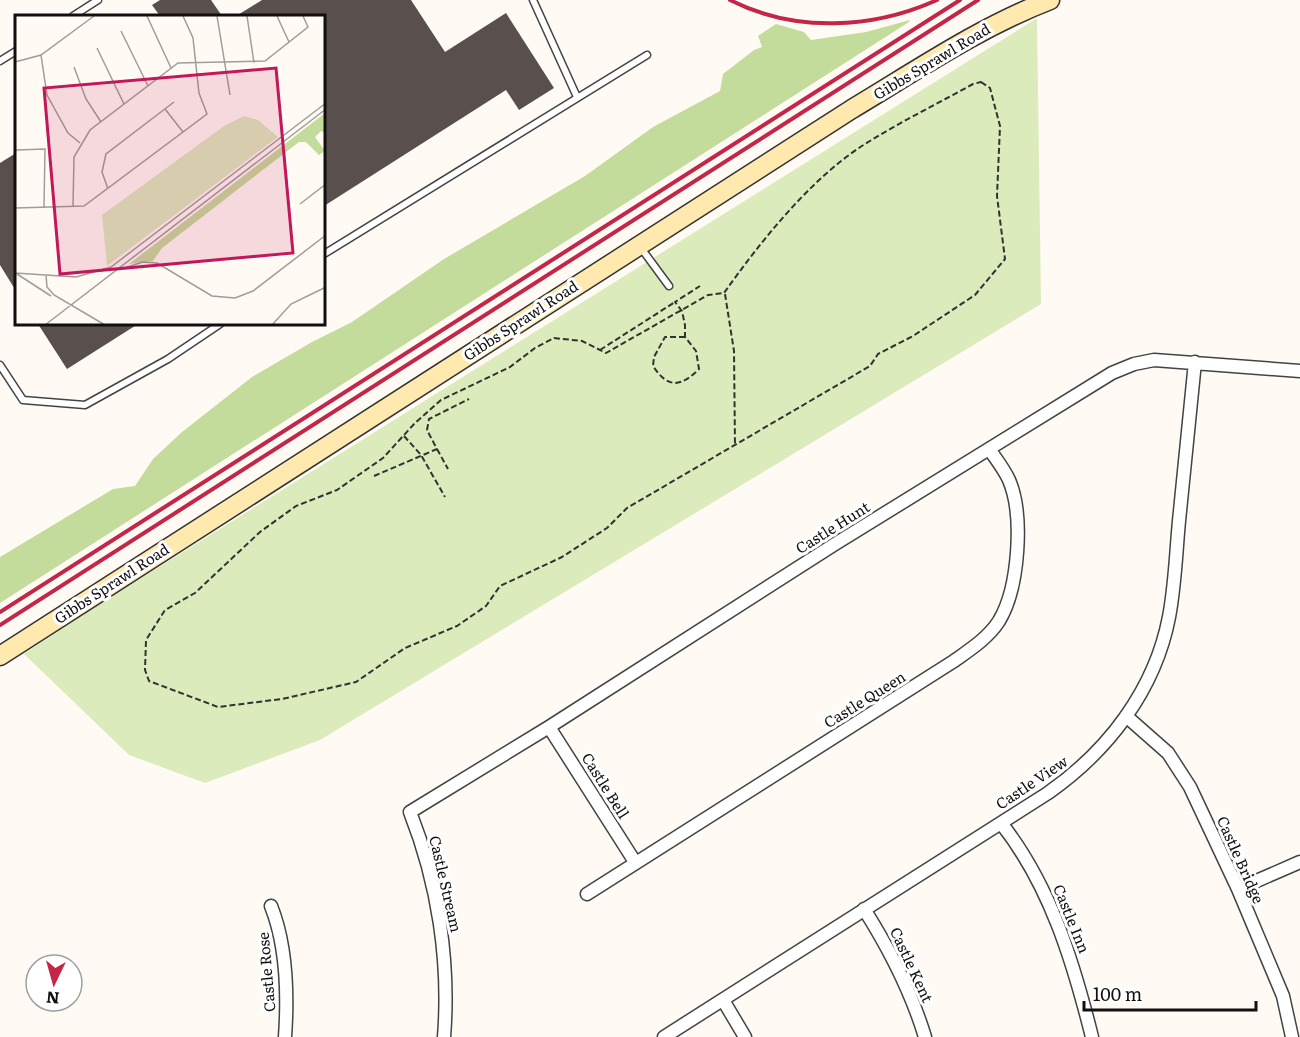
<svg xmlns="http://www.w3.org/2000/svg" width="1300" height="1037" font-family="Literata,serif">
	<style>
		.green { fill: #dcebbc }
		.forest { fill: #c3dc9b }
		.building { fill: #594f4c }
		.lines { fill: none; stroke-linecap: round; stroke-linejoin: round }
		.service-casing { stroke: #434343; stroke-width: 9 }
		.minor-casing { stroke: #434343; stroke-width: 15 }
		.secondary-casing { stroke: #323232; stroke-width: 21 }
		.path { stroke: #323232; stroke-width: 2; stroke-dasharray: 6 3; stroke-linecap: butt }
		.service { stroke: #fff; stroke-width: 6 }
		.minor { stroke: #fff; stroke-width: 12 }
		.secondary { stroke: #ffe9af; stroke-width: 18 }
		.rail { stroke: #c32647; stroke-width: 4 }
		.labels { text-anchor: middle; stroke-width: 6; stroke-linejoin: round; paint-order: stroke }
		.street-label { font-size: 15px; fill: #101010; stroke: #fff }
		.inset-road { fill: none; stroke: #9f9d99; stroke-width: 1.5 }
		.view { fill: #c2185b; fill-opacity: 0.15; stroke: #c2185b; stroke-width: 3 }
		.inset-edge { fill: none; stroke: #101010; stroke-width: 3 }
	</style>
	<rect width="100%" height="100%" fill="#fffbf4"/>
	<path class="green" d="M1037,18L1041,304L320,740L205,783L129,755L24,654L95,607Z"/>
	<path class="forest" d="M910,20L909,22L0,603V557L113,489L135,486L153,459L182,432L252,377L312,342L352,322L444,259L585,176L653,127L720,91L723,74L754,50L762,47L758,36L776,24L804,32L811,40L866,32Z"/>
	<path class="building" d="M160,0H211L222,16H160L152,5Z
		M262,0H411L445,52L506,13L554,88L519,110L506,90L324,206V16H236Z
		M16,153V291L0,265V163Z
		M38,324H138L67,369Z"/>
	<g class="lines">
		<defs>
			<path id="service" d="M533,0L577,97
				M73,16L98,0
				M0,61L16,51
				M641,248L669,286
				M324,254L647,55
				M0,365L23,400L85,405L168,359L220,324"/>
			<path id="minor" d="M1126,716L1168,753L1190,787L1238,889L1283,996L1292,1037
				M549,727L635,862
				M1001,823C1050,885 1073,961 1092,1037
				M1238,889L1300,862
				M587,894L954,661C971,649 988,638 999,621C1019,588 1024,515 1009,480C1004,469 996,459 989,449
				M271,906C287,946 288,994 285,1037
				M864,909C890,950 911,991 925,1037
				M723,1000L745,1037
				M444,1037C450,961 438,883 410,812L549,727L835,544L1112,373L1134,364L1154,360L1300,371
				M664,1037L1048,793C1108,751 1155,690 1169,617C1175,586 1176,553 1179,521C1184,468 1190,415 1195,362"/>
			<path id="secondary" d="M0,656L852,109C917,70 980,27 1050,0"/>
		</defs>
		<use href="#service" class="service-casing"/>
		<use href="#minor" class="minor-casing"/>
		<use href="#secondary" class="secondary-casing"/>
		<path class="path" d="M981,82L990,88L1000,126L997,196L1005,259L975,295L913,336L878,354L870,366L627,508L607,528L562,557L500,586L486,606L457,626L405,648L356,682L282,699L218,707L149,681L145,670L146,640L165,610L195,593L260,532L296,506L337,490L383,458L415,423L441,400L510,367L535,348L554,338L582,341L606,353L708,295L724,293C761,241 811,178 865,144C900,122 937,104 973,84Z
			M725,294L734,351L735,446
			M685,337H665L654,357L653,366C668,389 681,387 699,369L696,351L685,337V325L682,311L675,302L700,286
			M600,350L675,302
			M404,436L421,455L445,497
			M437,449L448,469
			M374,476L437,449L427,430L429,419L469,399"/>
		<use href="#service" class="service"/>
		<use href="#minor" class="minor"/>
		<use href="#secondary" class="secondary"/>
		<path class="rail" d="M730,0C795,33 873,29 937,0
			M0,612L960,0
			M0,625L978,0"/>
	</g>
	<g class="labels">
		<g class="street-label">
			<text transform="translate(932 62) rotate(-31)" y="5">Gibbs Sprawl Road</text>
			<text transform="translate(521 321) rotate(-33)" y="5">Gibbs Sprawl Road</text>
			<text transform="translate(833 528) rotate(-32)" y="5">Castle Hunt</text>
			<text transform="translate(112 584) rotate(-33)" y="5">Gibbs Sprawl Road</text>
			<text transform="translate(865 700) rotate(-32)" y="5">Castle Queen</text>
			<text transform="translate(1032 783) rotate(-34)" y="5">Castle View</text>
			<text transform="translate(605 786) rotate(58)" y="5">Castle Bell</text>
			<text transform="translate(1240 860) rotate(66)" y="5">Castle Bridge</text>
			<text transform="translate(445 884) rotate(77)" y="5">Castle Stream</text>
			<text transform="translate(1071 919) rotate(68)" y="5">Castle Inn</text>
			<text transform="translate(911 965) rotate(65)" y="5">Castle Kent</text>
			<text transform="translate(267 972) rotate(-95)" y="5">Castle Rose</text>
		</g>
	</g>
	<g transform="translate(15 15)">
		<rect width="310" height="310" fill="#fffbf4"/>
		<path d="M229,101L243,105L263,122L92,251L87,200L209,111Z" fill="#dcebbc"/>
		<path d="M310,98V118L306,116L300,122L310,136L304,140L291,127H284L147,233L138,246L114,249Z" fill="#c3dc9b"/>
		<path class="inset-road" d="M132,1L156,53M202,1L215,80M232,1L239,48M262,1L274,27M106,16L133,71M82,33L109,89M26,40L32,80L53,118L65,128M0,47L26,40L79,1M59,52L71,84L86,107M150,94L168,117M1,135L30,134L29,192M93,174L87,157L91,139L159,87M285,189L311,169M58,192L59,142L75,115L163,48L250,46L293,12L288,1M0,193L69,191L192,99L184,78L178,23L168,1M109,253L128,247L142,248L197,281L220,283L238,276L311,220M0,258L61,262L96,252L311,88M2,259L36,281M31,260L32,272L39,280L90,310M0,271V47M30,310L311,94M257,310L276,289L311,272"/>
		<path class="view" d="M261,53L278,238L45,259L29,73Z"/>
		<rect width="310" height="310" class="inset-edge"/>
	</g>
	<g transform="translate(54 983) rotate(185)"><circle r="28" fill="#ffffff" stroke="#9f9f9f" stroke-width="1.5"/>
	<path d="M0-4.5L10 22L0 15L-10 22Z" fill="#c32647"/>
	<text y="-9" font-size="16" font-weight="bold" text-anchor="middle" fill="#101010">N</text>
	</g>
	<path d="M1084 1001v9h172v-9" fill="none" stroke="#101010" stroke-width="3"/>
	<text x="1093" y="1001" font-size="18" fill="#101010" stroke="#ffffff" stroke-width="4.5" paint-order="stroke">100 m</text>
</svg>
